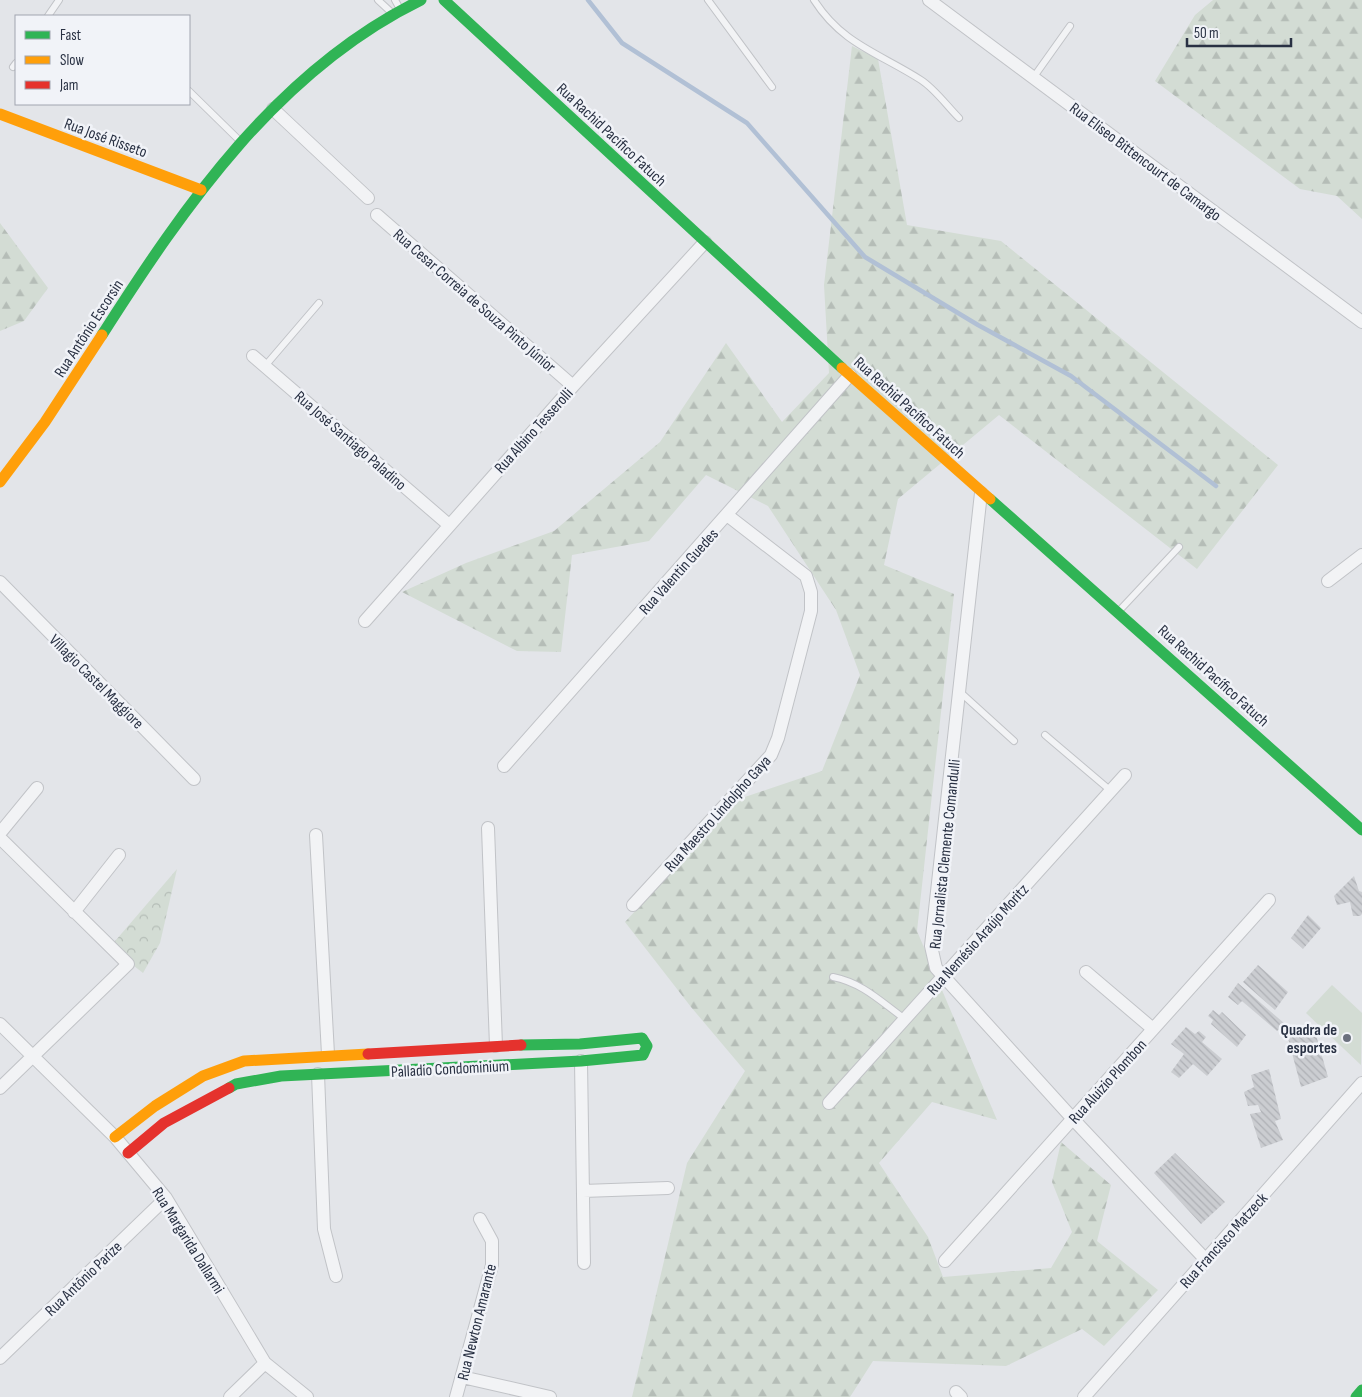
<svg xmlns="http://www.w3.org/2000/svg" width="1362" height="1397" font-family="'Sofia Sans Condensed',sans-serif">
	<style>
		.grass { fill: #d3dcd4 }
		.forest { fill: url(#forest-firs) }
		.park { fill: url(#park-crowns) }
		.lines { fill: none; stroke-linecap: round; stroke-linejoin: round }
		.stream { stroke: #b1c0d5; stroke-width: 4.5 }
		.building { fill: url(#building-back-hatch) }
		.lane-casing { stroke: #c1c3c7; stroke-width: 8 }
		.street-casing { stroke: #c1c3c7; stroke-width: 14 }
		.lane { stroke: #f2f3f5; stroke-width: 6 }
		.street { stroke: #f2f3f5; stroke-width: 12 }
		.fast { stroke: #30b455; stroke-width: 11 }
		.slow { stroke: #ff9f0a; stroke-width: 11 }
		.jam { stroke: #e5322d; stroke-width: 11 }
		.poi-dot { fill: #6a707d; stroke: #f1f3f8; stroke-width: 2 }
		.labels { text-anchor: middle; stroke-width: 5; stroke-linejoin: round; paint-order: stroke }
		.street-label { font-size: 16px; fill: #293143; stroke: #f1f3f8 }
		.poi-label { font-size: 16px; font-weight: bold; fill: #293143; stroke: #f1f3f8; text-anchor: end }
	</style>
	<defs>
		<pattern id="forest-firs" width="22" height="20" patternUnits="userSpaceOnUse" patternTransform="scale(1.25)"><rect width="22" height="20" fill="#d3dcd4"/><path d="M5 1l3.5 6h-7zM16 11l3.5 6h-7z" fill="#b5bdb7"/></pattern>
		<pattern id="park-crowns" width="20" height="18" patternUnits="userSpaceOnUse" patternTransform="scale(1.25)"><rect width="20" height="18" fill="#d3dcd4"/><path d="M2 6a3 3 0 1 1 6 0M12 15a3 3 0 1 1 6 0" fill="none" stroke="#b5bdb7"/></pattern>
		<pattern id="building-back-hatch" width="6" height="6" patternUnits="userSpaceOnUse" patternTransform="scale(1.25)"><rect width="6" height="6" fill="#cbcdd1"/><path d="M-1 5l2 2M0 0l6 6M5-1l2 2" fill="none" stroke="#aeb0b5"/></pattern>
	</defs>
	<rect width="100%" height="100%" fill="#e3e5e9"/>
	<path class="grass" d="M1332,985L1362,1013L1361,1065L1306,1013Z"/>
	<path class="forest" d="M1213,0H1362V219L1337,196L1300,189L1155,81L1195,15Z
		M852,46L878,59L907,225L1001,241L1278,465L1197,569L999,415L898,499L884,565L954,594L917,931L997,1120L932,1102L879,1163L928,1237L943,1277L1051,1268L1072,1232L1052,1182L1061,1142L1111,1185L1097,1241L1158,1290L1104,1346L1082,1329L1006,1366L873,1361L850,1397H632L687,1163L745,1071L691,1007L625,922L739,799L822,771L860,675L836,610L768,506L706,475L649,541L572,555L561,652L517,651L402,592L466,563L554,531L660,442L726,343L782,422L829,373L824,285Z
		M0,223L48,288L24,321L0,331Z"/>
	<path class="park" d="M177,869L160,943L143,973L110,947Z"/>
	<g class="lines">
		<path class="stream" d="M588,0L622,43L747,123L865,257L978,325L1071,376L1216,486"/>
	</g>
	<path class="building" d="M1354,876L1359,891L1362,892V914L1360,916H1353L1350,902L1337,905L1334,896Z
		M1308,915L1321,928L1303,949L1291,938Z
		M1258,965L1288,992L1275,1010L1243,982Z
		M1238,983L1285,1024L1277,1031L1242,1001L1238,1005L1228,997Z
		M1213,1010L1219,1015L1222,1012L1246,1035L1237,1047L1211,1024L1213,1020L1208,1016Z
		M1186,1027L1195,1034L1199,1031L1206,1037L1202,1042L1222,1059L1207,1076L1193,1064L1179,1078L1171,1072L1184,1054L1171,1044Z
		M1314,1028L1328,1077L1301,1087L1288,1038Z
		M1269,1069L1281,1119L1275,1121L1283,1140L1261,1148L1250,1114L1261,1112L1258,1105L1248,1106L1244,1092L1254,1087L1251,1075Z
		M1175,1153L1225,1202L1201,1224L1154,1173Z"/>
	<g class="lines">
		<defs>
			<path id="lane" d="M378,0L392,13
				M395,0L400,9
				M708,0L772,87
				M814,0C842,44 879,53 921,80C935,89 947,106 959,118
				M48,16L59,0
				M13,67L16,63
				M1033,78L1070,26
				M189,91L241,142
				M265,366L319,303
				M1118,612L1179,547
				M960,692L1014,741
				M1045,735L1111,791
				M833,977C863,983 881,1002 905,1019"/>
			<path id="street" d="M929,0L1362,322
				M273,109L368,198
				M377,215L573,386
				M253,356L449,525
				M981,493L931,946L936,968L1073,1119L1206,1260
				M1328,581L1362,555
				M0,582L194,779
				M365,621L573,386L705,242
				M504,766L850,375
				M488,828L496,1046
				M0,833L37,788
				M316,835L328,1054
				M0,838L128,964L0,1088
				M633,905L771,755L778,738L811,611V592L806,576L727,515
				M74,912L119,855
				M1086,972L1153,1029
				M0,1024L115,1137L166,1198L265,1363L307,1397
				M581,1061L584,1263
				M318,1074L324,1229L336,1276
				M829,1103L1125,775
				M583,1191L668,1188
				M945,1261L1269,900
				M0,1358L166,1198
				M462,1377L550,1397
				M956,1392L961,1397
				M230,1397L265,1363
				M456,1397L492,1265V1241L480,1219
				M1084,1397L1362,1083"/>
		</defs>
		<use href="#lane" class="lane-casing"/>
		<use href="#street" class="street-casing"/>
		<use href="#lane" class="lane"/>
		<use href="#street" class="street"/>
		<path class="fast" d="M444,0L842,368
			M102,335C185,205 278,70 421,0
			M990,499L1362,830
			M229,1088L236,1084L281,1076L581,1061L643,1055L647,1046L642,1038L580,1044L521,1045
			M1356,1397L1362,1390"/>
		<path class="slow" d="M0,114L201,190
			M842,368L990,499
			M0,482L45,422L102,335
			M115,1137L155,1106L203,1076L244,1061L368,1054"/>
		<path class="jam" d="M368,1054L521,1045
			M128,1153L164,1123L229,1088"/>
	</g>
	<circle class="poi-dot" cx="1347" cy="1038" r="5"/>
	<g class="labels">
		<g class="street-label">
			<text transform="translate(612 134) rotate(43)" y="6">Rua Rachid Pacífico Fatuch</text>
			<text transform="translate(106 137) rotate(20)" y="6">Rua José Risseto</text>
			<text transform="translate(1146 161) rotate(37)" y="6">Rua Eliseo Bittencourt de Camargo</text>
			<text transform="translate(475 300) rotate(41)" y="6">Rua Cesar Correia de Souza Pinto Júnior</text>
			<text transform="translate(88 328) rotate(-57)" y="6">Rua Antônio Escorsin</text>
			<text transform="translate(910 407) rotate(42)" y="6">Rua Rachid Pacífico Fatuch</text>
			<text transform="translate(533 430) rotate(-48)" y="6">Rua Albino Tesserolli</text>
			<text transform="translate(351 440) rotate(41)" y="6">Rua José Santiago Paladino</text>
			<text transform="translate(678 571) rotate(-48)" y="6">Rua Valentin Guedes</text>
			<text transform="translate(1214 675) rotate(42)" y="6">Rua Rachid Pacífico Fatuch</text>
			<text transform="translate(97 681) rotate(45)" y="6">Villagio Castel Maggiore</text>
			<text transform="translate(717 813) rotate(-48)" y="6">Rua Maestro Lindolpho Gaya</text>
			<text transform="translate(944 854) rotate(-84)" y="6">Rua Jornalista Clemente Comandulli</text>
			<text transform="translate(977 939) rotate(-48)" y="6">Rua Nemésio Araújo Moritz</text>
			<text transform="translate(450 1068) rotate(-3)" y="6">Palladio Condominium</text>
			<text transform="translate(1107 1081) rotate(-48)" y="6">Rua Aluizio Plombon</text>
			<text transform="translate(189 1240) rotate(58)" y="6">Rua Margarida Dallarmi</text>
			<text transform="translate(1223 1240) rotate(-48)" y="6">Rua Francisco Matzeck</text>
			<text transform="translate(83 1278) rotate(-44)" y="6">Rua Antônio Parize</text>
			<text transform="translate(476 1322) rotate(-76)" y="6">Rua Newton Amarante</text>
		</g>
		<g class="poi-label">
			<text x="1337" y="1035">Quadra de<tspan x="1337" dy="18">esportes</tspan></text>
		</g>
	</g>
	<rect x="15" y="15" width="175" height="90" fill="#f1f3f8" stroke="#a1a5b0"/>
	<rect x="25" y="31" width="25" height="8" fill="#30b455" stroke="#a1a5b0"/>
	<text x="60" y="40" font-size="15" fill="#293143">Fast</text>
	<rect x="25" y="56" width="25" height="8" fill="#ff9f0a" stroke="#a1a5b0"/>
	<text x="60" y="65" font-size="15" fill="#293143">Slow</text>
	<rect x="25" y="81" width="25" height="8" fill="#e5322d" stroke="#a1a5b0"/>
	<text x="60" y="90" font-size="15" fill="#293143">Jam</text>
	<path d="M1187 38v8h104v-8" fill="none" stroke="#293143" stroke-width="2.5"/>
	<text x="1194" y="38" font-size="15" fill="#293143" stroke="#f1f3f8" stroke-width="4" paint-order="stroke">50 m</text>
</svg>
